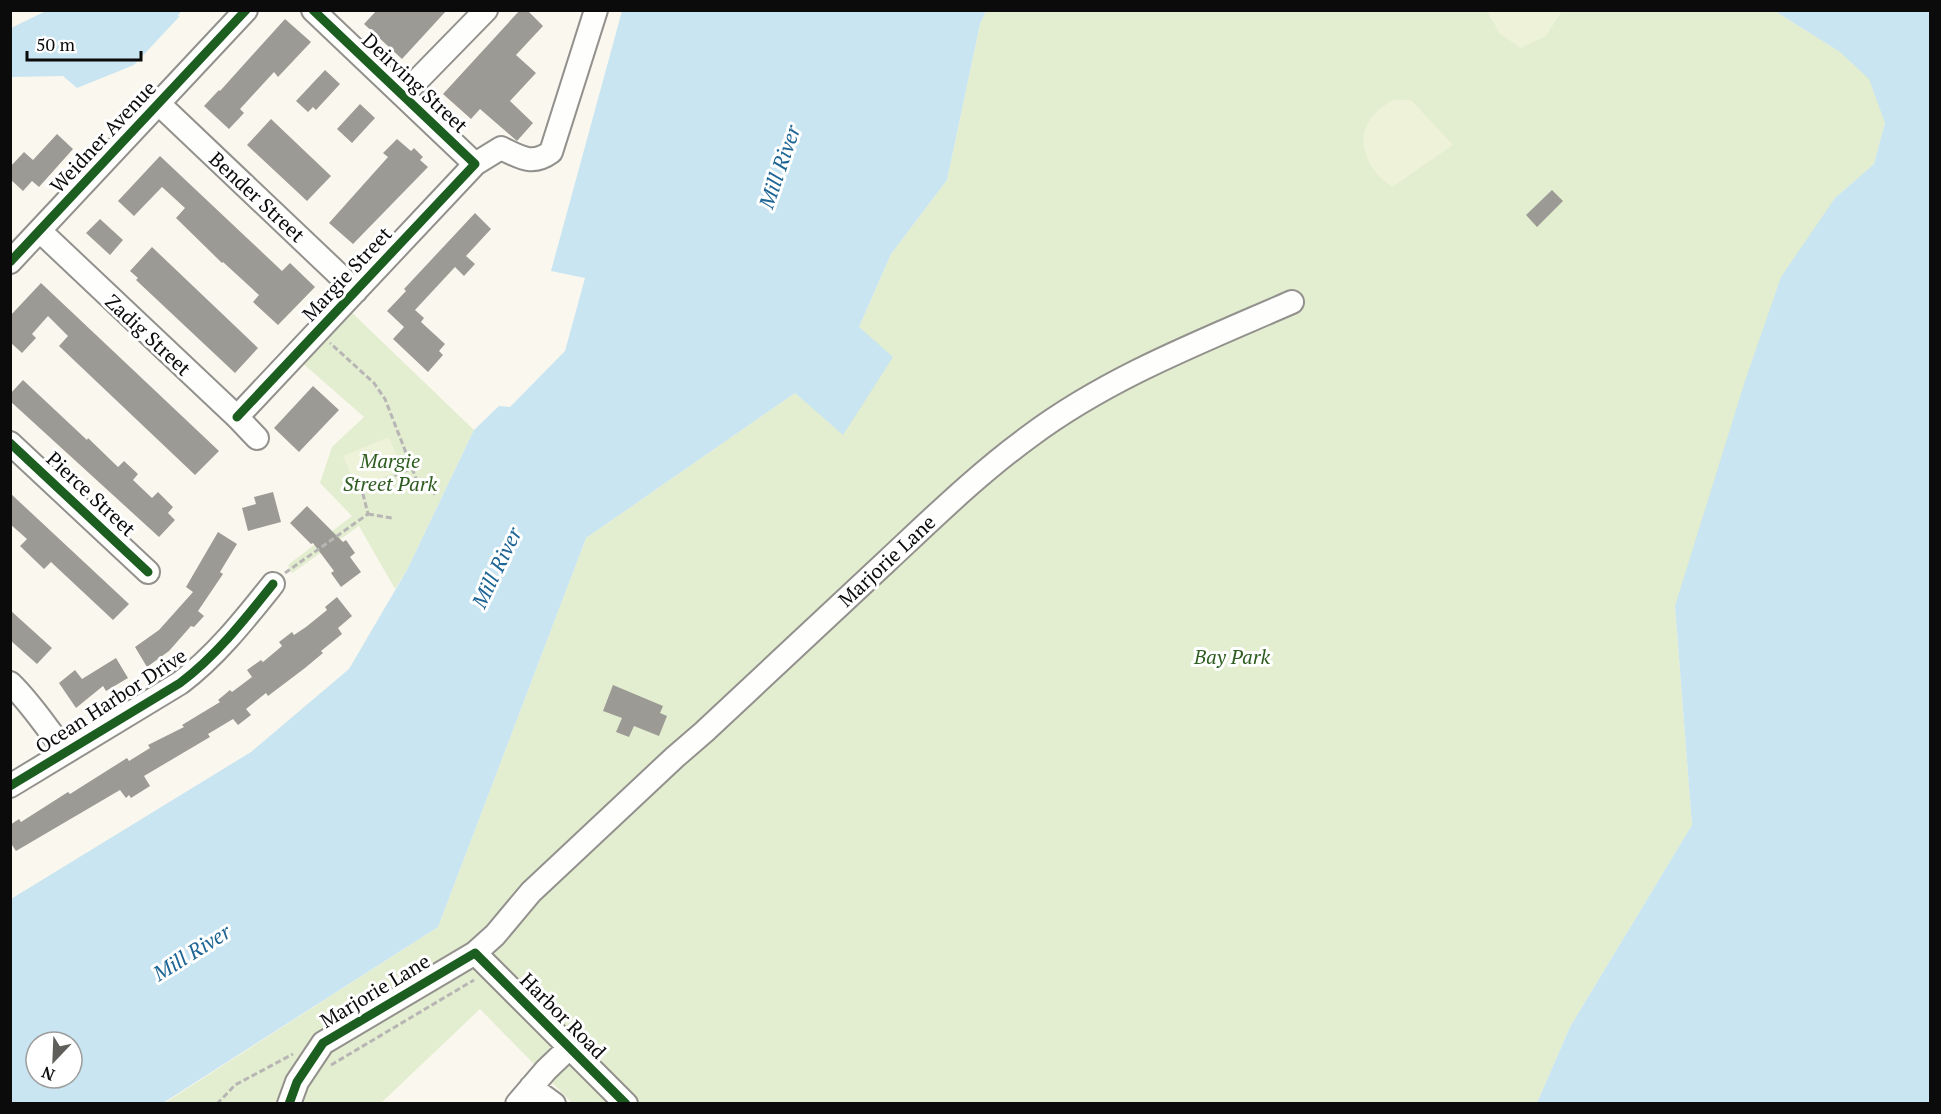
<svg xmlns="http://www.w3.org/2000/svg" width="1941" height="1114" font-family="'PT Serif',serif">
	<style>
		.green { fill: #e3edcf }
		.pitch { fill: #edf2d9 }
		.water { fill: #c8e5f1; fill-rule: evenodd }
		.building { fill: #9c9a95 }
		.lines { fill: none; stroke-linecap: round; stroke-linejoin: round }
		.minor-casing { stroke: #93918d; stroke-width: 26 }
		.path { stroke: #b7b6b5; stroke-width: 3; stroke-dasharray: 6 3; stroke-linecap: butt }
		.minor { stroke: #fefefc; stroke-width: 22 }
		.cycleway-casing { stroke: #fff; stroke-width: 13 }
		.cycleway { stroke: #1b5e20; stroke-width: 9 }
		.labels { text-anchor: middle; stroke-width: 6; stroke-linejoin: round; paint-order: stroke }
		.street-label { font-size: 20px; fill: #0b0b0b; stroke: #fff }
		.park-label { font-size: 20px; font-style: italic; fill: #2f5d20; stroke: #fff }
		.water-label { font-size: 21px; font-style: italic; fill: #1d6594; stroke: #fff }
	</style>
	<rect width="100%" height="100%" fill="#faf7ee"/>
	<path class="green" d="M986,11H1775L1840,52L1870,79L1885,123L1874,164L1835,198L1675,606L1692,825L1570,1027L1537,1103H572L480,1009L381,1103L163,1104L438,927L586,538L795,393L843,434L859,327L891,254L947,180L980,24Z
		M347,308L474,430L407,570L395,589L359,526L292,573L288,565L352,516L320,483L332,447L364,417L299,360Z"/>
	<path class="pitch" d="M1487,11H1562L1546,36L1521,48L1500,34Z
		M1394,100H1411L1453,145L1392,187C1386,182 1378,177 1374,170C1354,142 1364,114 1394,100Z
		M389,437L402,469L357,488L343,456Z"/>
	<path class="water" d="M46,11V10L182,11L178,15L179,17L134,65L77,88L63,76L11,77V28Z
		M622,11H986L980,24L947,180L891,254L859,327L893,357L843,435L795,393L586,538L438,927L163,1103H11V899L251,752L349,669L407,570L474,430L499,406L510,407L565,351L585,278L551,271ZM36,1042H72V1078H36Z
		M1775,11H1930V1103H1537L1570,1027L1692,825L1675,606L1745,381L1781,277L1835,198L1874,164L1885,123L1869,79L1840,52Z"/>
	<path class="building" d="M377,10H447L402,59L364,24Z
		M520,10H527L543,26L516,55L536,73L510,101L533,123L517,141L480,109L471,119L443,94Z
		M285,19L311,42L278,77L274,72L240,109L244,113L229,129L204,106L219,90L220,91Z
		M325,70L340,84L316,110L313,107L308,112L296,101Z
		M360,104L375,118L352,143L337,129Z
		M271,119L331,176L307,201L247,145Z
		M57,134L73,149L39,187L32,181L23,191L10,179V167L24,152L33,160Z
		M397,139L411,151L414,148L423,157L420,160L428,167L353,244L329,223L388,157L383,153Z
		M160,156L282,271L290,263L315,287L278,325L253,302L259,295L223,262L222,263L176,218L185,208L162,187L134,216L118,201Z
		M1552,190L1563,201L1537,227L1526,215Z
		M475,213L491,229L466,256L475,264L464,276L455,267L415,310L424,318L421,322L445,344L439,351L443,355L428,372L393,339L404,327L387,311L406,291L404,289Z
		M100,219L123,240L110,255L86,233Z
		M152,247L258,348L235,373L136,280L138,278L130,271Z
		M41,283L219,451L195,475L59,346L68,336L48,316L32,334L36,338L22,353L10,342V316Z
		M23,380L87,440L88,438L118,467L124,461L138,474L133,480L152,498L158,492L173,507L168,513L175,520L159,537L10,401V394Z
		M313,386L339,410L299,452L274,428Z
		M273,492L281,522L248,531L242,508L256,504L254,497Z
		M10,493L129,604L113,620L51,562L44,569L20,546L27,539L10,524Z
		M307,506L343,542L346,540L355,553L350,557L361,572L341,587L331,573L334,571L313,543L311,544L290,523Z
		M218,532L237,544L220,572L223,574L198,611L204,616L194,627L191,626L169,651L147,667L135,647L159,630L193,592L186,587Z
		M337,597L352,616L338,628L342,634L321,651L323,653L305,668L268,696L266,693L246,709L251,715L238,725L233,719L208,734L210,737L144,776L150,786L131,798L129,795L126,798L120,790L16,851L10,842V825L19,819L21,822L68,792L70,794L127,758L129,761L150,748L148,745L184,727L182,725L220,702L218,700L230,690L232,692L252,677L247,670L261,660L263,662L282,646L279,642L292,632L294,635L306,627L327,610L325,607Z
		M10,610L52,648L37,664L10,640Z
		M116,658L128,678L106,691L103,686L76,708L59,683L75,670L82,679Z
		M613,685L663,706L660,713L667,716L659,736L634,726L629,737L616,732L622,718L603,711Z"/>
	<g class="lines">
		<defs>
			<path id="minor" d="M403,95L486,10
				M158,103L356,291
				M475,164L501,148C520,157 532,166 551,152L596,10
				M40,231L237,417L257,438
				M10,262L246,10
				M237,417L475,164L313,10
				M10,443L148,572
				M10,683C32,704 47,729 66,752
				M10,786L180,683C216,656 245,619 273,584
				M475,953L626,1104
				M531,1087L554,1104
				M289,1104L297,1082L323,1043L475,953L495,935L531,892L675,757L704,732C765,675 826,618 887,561C933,518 979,473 1030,436C1109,377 1203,341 1292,302
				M517,1104L546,1070L569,1048"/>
		</defs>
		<use href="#minor" class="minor-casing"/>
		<path class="path" d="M412,468L419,487L435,494
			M368,514L392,518
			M285,573L368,514L362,490L412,468L385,399L374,383L330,343
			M331,1065L474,980
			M217,1104L235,1085L293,1054"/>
		<use href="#minor" class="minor"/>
		<defs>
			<path id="cycleway" d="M10,262L246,10
				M237,417L475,164L313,10
				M10,443L148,572
				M10,786L180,683C216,656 245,619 273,584
				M289,1104L297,1082L323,1043L475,953L626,1104"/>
		</defs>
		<use href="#cycleway" class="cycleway-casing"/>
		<use href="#cycleway" class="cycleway"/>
	</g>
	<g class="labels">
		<g class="street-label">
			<text transform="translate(415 83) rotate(43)" y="7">Deirving Street</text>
			<text transform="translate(103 137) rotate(-47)" y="7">Weidner Avenue</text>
			<text transform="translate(257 197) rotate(43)" y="7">Bender Street</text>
			<text transform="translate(347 274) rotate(-47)" y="7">Margie Street</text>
			<text transform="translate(148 335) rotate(43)" y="7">Zadig Street</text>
			<text transform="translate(91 494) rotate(43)" y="7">Pierce Street</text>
			<text transform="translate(887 561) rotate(-43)" y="7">Marjorie Lane</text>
			<text transform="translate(111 701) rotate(-33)" y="7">Ocean Harbor Drive</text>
			<text transform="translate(375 991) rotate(-31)" y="7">Marjorie Lane</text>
			<text transform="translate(563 1016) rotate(45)" y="7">Harbor Road</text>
		</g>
		<g class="park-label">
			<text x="390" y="468">Margie<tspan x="390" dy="23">Street Park</tspan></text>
			<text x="1232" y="664">Bay Park</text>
		</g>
		<g class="water-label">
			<text transform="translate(780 167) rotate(-71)" y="7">Mill River</text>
			<text transform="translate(497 568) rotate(-64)" y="7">Mill River</text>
			<text transform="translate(192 953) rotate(-32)" y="7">Mill River</text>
		</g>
	</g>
	<rect width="1941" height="1114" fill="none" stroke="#0b0b0b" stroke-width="24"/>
	<g transform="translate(54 1060) rotate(203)"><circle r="28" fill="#ffffff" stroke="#9d9d9d" stroke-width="1.5"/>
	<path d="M0-4.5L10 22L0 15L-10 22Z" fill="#5f5e5a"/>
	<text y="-9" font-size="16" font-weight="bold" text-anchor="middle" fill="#0b0b0b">N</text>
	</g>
	<path d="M27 51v9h114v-9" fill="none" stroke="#0b0b0b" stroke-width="3"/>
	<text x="36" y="51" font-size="18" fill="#0b0b0b" stroke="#ffffff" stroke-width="4.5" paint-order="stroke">50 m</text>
</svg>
